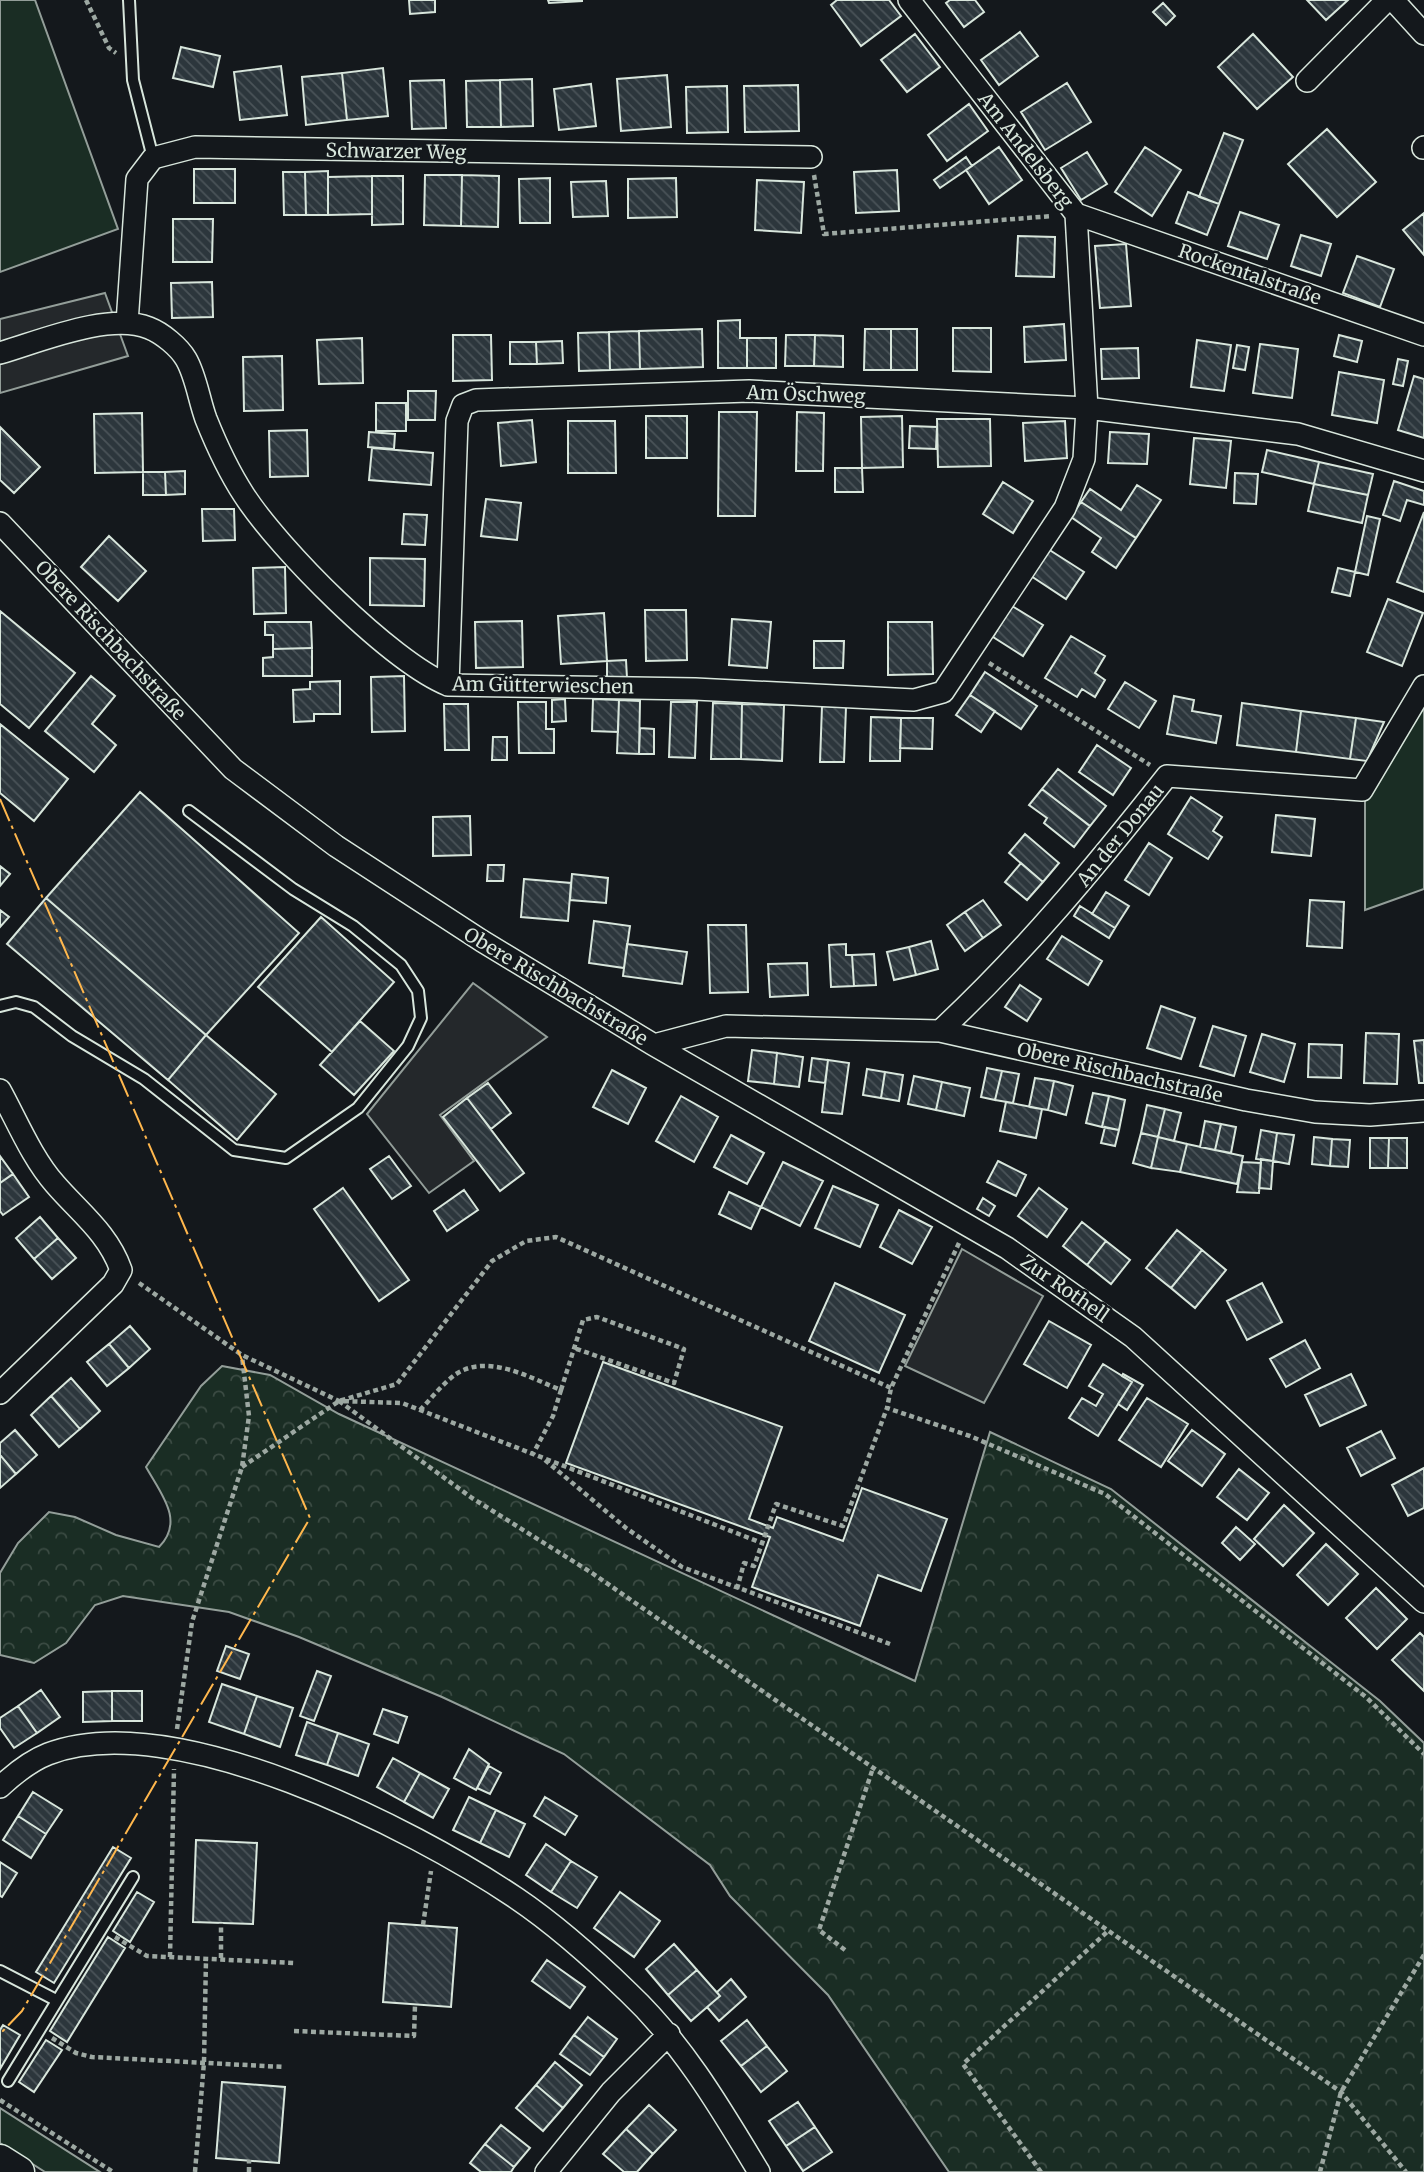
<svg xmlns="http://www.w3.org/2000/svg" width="1424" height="2172" font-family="Merriweather,serif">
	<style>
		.green { fill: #1a2d24; stroke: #939e99; stroke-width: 2 }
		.forest { fill: url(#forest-crowns); stroke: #939e99; stroke-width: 2 }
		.parking { fill: #24282b; stroke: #939e99; stroke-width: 2 }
		.building { fill: url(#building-back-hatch); stroke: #d8e6dc; stroke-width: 2 }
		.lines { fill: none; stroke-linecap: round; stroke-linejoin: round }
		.lane-casing { stroke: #d8e6dc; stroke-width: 14 }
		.street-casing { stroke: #d8e6dc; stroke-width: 24 }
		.secondary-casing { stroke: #d8e6dc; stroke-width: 33 }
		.path { stroke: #9da8a2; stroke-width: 4.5; stroke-dasharray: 5 3.5; stroke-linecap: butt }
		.lane { stroke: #14181c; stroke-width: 10 }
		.street { stroke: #14181c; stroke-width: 21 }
		.secondary { stroke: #14181c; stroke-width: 30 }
		.power { stroke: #ffb74d; stroke-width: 2; stroke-dasharray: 24 5 3.5 5; stroke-linecap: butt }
		.labels { text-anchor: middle; stroke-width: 5; stroke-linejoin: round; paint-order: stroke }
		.street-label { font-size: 19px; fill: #d8e6dc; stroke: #14181c }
	</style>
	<defs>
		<pattern id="forest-crowns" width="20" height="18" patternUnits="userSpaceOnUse" patternTransform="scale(1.75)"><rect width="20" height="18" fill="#1a2d24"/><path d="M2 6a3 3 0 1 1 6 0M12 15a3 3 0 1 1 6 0" fill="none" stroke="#3b4b43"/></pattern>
		<pattern id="building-back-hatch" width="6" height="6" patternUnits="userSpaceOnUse" patternTransform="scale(1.75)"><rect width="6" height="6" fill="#2c363c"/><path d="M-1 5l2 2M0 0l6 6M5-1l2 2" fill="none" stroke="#4a5358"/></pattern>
	</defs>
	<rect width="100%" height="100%" fill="#14181c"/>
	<path class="green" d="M0,0H35L118,229L0,272Z
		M1424,702V889L1365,910V794Z
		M0,2108L100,2172H45L0,2143Z"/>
	<path class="forest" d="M222,1366L270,1375L339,1414L915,1681L990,1432L1111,1489L1380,1701L1424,1743V2172H949L828,1995L730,1896L710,1865L564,1754L442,1697L299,1637L229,1612L123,1596L95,1605L66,1643L34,1663L0,1655V1573L18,1543L49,1512L75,1517L116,1535L159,1547C185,1521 161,1494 146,1467L201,1386Z"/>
	<path class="parking" d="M105,293L128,356L0,393V319Z
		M473,983L547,1037L440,1115L474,1161L429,1193L367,1114Z
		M962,1249L1043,1296L984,1403L905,1366Z"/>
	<path class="building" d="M409,0H435V12L410,14Z
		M548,0H582V1L549,3Z
		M837,0H889L901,16L861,46L831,5Z
		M950,0H975L984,12L964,27L946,3Z
		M1307,0H1348L1326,20Z
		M1163,3L1175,16L1166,25L1153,12Z
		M1020,32L1038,56L999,85L981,60Z
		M915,34L940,67L907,92L881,60Z
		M1253,34L1293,77L1257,109L1218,67Z
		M181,47L220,56L213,87L173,78Z
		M281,66L287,115L240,120L234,72Z
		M383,68L388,116L347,120L342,73Z
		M342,73L347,120L306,125L302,77Z
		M667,75L671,127L621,131L617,79Z
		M532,79L533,126L501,127L500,80Z
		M444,80L446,128L412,129L410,81Z
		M500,80L501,127H467L466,81Z
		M1067,83L1091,122L1045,150L1021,112Z
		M591,84L596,126L559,130L554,89Z
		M798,85L799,131L745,132L744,86Z
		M727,86L728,132L687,133L686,87Z
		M969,104L988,131L947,161L928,135Z
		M1327,129L1376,182L1337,217L1288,164Z
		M1224,133L1243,140L1219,204L1199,197Z
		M999,147L1022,180L989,204L966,170Z
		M1145,147L1181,170L1152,216L1115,192Z
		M1087,152L1107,184L1081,200L1061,168Z
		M966,157L972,166L940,188L934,180Z
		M194,169H235V203H194Z
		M897,170L899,211L856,213L854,172Z
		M328,171V215H306L305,172Z
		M283,172H305L306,215H284Z
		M425,175H462L461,226L424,225Z
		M462,175L499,176L498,227L461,226Z
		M372,176V214L328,215V177Z
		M372,176H403V224L372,225Z
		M550,178V223H520L519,179Z
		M676,178L677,217L628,218V179Z
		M757,180L804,182L801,233L755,230Z
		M606,181L608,216L573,217L571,182Z
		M1188,192L1219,204L1207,235L1176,223Z
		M1240,212L1279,225L1267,259L1228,246Z
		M1424,213V255L1403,230Z
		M173,219H213L212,262H173Z
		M1301,235L1331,244L1321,276L1291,266Z
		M1018,236L1055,237L1054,277L1016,276Z
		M1126,244L1131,306L1100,308L1095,246Z
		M1357,256L1394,269L1380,307L1343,293Z
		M212,282L213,317L172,318L171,283Z
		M740,320V338H747V368H718V321Z
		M1064,324L1066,360L1025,362L1024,327Z
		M953,328H991V372L953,371Z
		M702,329L703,367L640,369L639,331Z
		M865,329H891V370H864Z
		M891,329H917V370H891Z
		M639,331L640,369L610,370L609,332Z
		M609,332L610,370L579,371L578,333Z
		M453,335H491L492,380L453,381Z
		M786,335H815L814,366H785Z
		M815,335L843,336V367L814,366Z
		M1339,335L1362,341L1357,362L1334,356Z
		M362,338L363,383L319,384L317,340Z
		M747,338H776V368H747Z
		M1197,340L1231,345L1224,391L1191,387Z
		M562,341L563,363L537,364L536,342Z
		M510,342H536L537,364H510Z
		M1260,344L1298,349L1292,398L1253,393Z
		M1237,345L1249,347L1245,370L1233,368Z
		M1138,348L1139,378L1102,379L1101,349Z
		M282,356L283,410L244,411L243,357Z
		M1398,359L1408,361L1403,386L1393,384Z
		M1339,372L1384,380L1377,423L1332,415Z
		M1414,376L1424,379V438L1398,430Z
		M408,391H436L435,420H408Z
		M376,403H406V431H376Z
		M719,412H757L755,516H718Z
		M797,412L824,413L823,471H796Z
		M142,413L143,472L95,473L94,414Z
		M646,416H687V458H646Z
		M902,416L903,467L862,468L861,417Z
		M937,419H990L991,466L938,467Z
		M532,420L536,462L501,466L498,423Z
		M568,421H615L616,473H568Z
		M1065,421L1067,458L1025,461L1023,423Z
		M910,426L937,427L936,449L909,448Z
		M0,427L40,467L14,493L0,480Z
		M307,430L308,476L270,477L269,431Z
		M369,432L395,434L394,449L368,447Z
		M1110,432L1149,434L1147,464L1108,463Z
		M1194,438L1231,441L1226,488L1190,484Z
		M372,448L433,453L431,485L369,480Z
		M1267,450L1319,462L1314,484L1262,472Z
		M1319,462L1373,474L1368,495L1314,484Z
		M835,468H862L863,492H835Z
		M185,471V494L166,495L165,472Z
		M143,472H165L166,495H143Z
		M1235,473L1258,474L1256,504L1234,503Z
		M1394,481L1424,491V505L1407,500L1400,521L1383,515Z
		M1003,482L1033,501L1013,533L983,514Z
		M1314,484L1368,495L1362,523L1308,511Z
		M1137,485L1161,500L1136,538L1081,502L1090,489L1121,510Z
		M486,499L521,503L517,540L481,536Z
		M1081,502L1136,538L1116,568L1092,552L1101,538L1071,517Z
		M202,509H234L235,540L203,541Z
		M1424,512V592L1397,582Z
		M404,514L427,515L425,545L402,544Z
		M1367,516L1380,519L1368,575L1355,572Z
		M109,536L146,571L118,601L81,567Z
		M1048,549L1084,572L1066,599L1031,576Z
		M370,558L425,559L424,606L370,605Z
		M285,567L286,613L254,614L253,568Z
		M1338,568L1355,572L1350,596L1332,592Z
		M1388,599L1423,613L1402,666L1367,652Z
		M1012,606L1043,625L1023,656L993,637Z
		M645,610H686L687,660L646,661Z
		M0,611L75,673L29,728L0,704Z
		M604,613L607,661L561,664L558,616Z
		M732,619L771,622L767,668L729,665Z
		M522,621L523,667L476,668L475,622Z
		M265,622H311L312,648L273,649V635H265Z
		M888,622H932L933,674L888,675Z
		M1071,636L1105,656L1095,673L1105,680L1095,697L1082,689L1077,697L1045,678Z
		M814,641H844L843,668H814Z
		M312,648V676H263V658L273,657V649Z
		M626,660L627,678L607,679V661Z
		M985,672L1037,706L1021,729L970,695Z
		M91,676L115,696L92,724L116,745L94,772L45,731Z
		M404,676L405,731L372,732L371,677Z
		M340,681V714H314V721L294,722L293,690L310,689V682Z
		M1125,682L1156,701L1139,728L1108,709Z
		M970,695L995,711L981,732L956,715Z
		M1174,696L1194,700L1192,711L1221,716L1216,743L1167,734Z
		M565,699L566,721L552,722V700Z
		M593,699L619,700L618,732L592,731Z
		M619,700L640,701L639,754L617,753Z
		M518,702H546V729H554V753H519Z
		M671,702H697L695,758L669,757Z
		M713,703L742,704L741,759H711Z
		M1242,703L1301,711L1296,752L1237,745Z
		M444,704H468L469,750H445Z
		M742,704L784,705L782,761L741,759Z
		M822,706L846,707L844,762H820Z
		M1301,711L1356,718L1350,759L1296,752Z
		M871,717L901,718L900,761H870Z
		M901,718H933L932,749L900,748Z
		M1356,718L1384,722L1367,761L1350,759Z
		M0,724L68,779L34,821L0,793Z
		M640,728L654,729V754H639Z
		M493,737H507V760H492Z
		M1097,745L1131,768L1113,795L1079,772Z
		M1058,769L1106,806L1090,826L1042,789Z
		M1042,789L1090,826L1074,847L1044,823L1047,818L1029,805Z
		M140,792L299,933L206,1035L46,898Z
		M1191,797L1222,817L1213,831L1222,837L1208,859L1168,834Z
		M1276,815L1315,819L1311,856L1272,852Z
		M470,816L471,855L433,856V817Z
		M1025,834L1059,863L1043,882L1009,853Z
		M1149,843L1172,858L1149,895L1125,880Z
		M1021,863L1043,882L1027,900L1005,882Z
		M488,865H504L503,881H487Z
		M0,866L10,874L0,886Z
		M572,874L608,878L606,903L570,900Z
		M524,879L571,883L568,921L521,917Z
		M1106,892L1129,906L1115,928L1092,914Z
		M46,898L206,1035L168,1080L7,944Z
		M983,900L1001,925L983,938L965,912Z
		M1310,900L1344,902L1342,948L1307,946Z
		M1080,906L1115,928L1109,938L1074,916Z
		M0,910L9,917L0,927Z
		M965,912L983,938L965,951L947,925Z
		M321,917L394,982L332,1052L258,987Z
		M594,921L630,926L624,968L589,963Z
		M708,925H746L748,992L710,993Z
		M1062,936L1102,961L1088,985L1047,959Z
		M931,941L938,969L916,975L909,947Z
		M627,944L687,952L682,984L623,976Z
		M846,944V955H852L854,986L831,987L829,945Z
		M909,947L916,975L894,980L887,952Z
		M874,954L876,985L854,986L852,955Z
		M807,963L808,995L770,997L768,964Z
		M1020,985L1041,999L1027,1021L1005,1007Z
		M1161,1006L1195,1018L1181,1059L1147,1048Z
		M360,1021L394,1051L354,1095L320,1065Z
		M1213,1026L1246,1036L1234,1076L1200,1066Z
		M1366,1033L1399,1034L1397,1084L1364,1083Z
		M1262,1034L1295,1044L1284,1082L1250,1072Z
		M206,1035L276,1094L237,1140L168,1080Z
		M1424,1040V1083H1419L1414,1041Z
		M1309,1044L1342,1045L1341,1078L1308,1077Z
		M752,1050L777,1053L774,1084L748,1081Z
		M777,1053L803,1057L799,1087L774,1084Z
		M812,1058L828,1060L825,1083L809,1081Z
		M828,1060L849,1063L842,1114L822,1112Z
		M987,1068L1002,1071L995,1100L981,1097Z
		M867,1069L885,1072L881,1098L863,1095Z
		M612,1070L646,1088L628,1124L593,1107Z
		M1002,1071L1019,1074L1013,1103L995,1100Z
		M885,1072L903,1075L899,1101L881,1098Z
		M914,1076L942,1082L936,1110L908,1104Z
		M1035,1078L1054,1081L1048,1110L1029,1107Z
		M1054,1081L1073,1086L1066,1115L1048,1110Z
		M942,1082L970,1088L964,1116L936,1110Z
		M488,1083L511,1113L491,1129L467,1098Z
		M1093,1093L1109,1096L1102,1127L1086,1123Z
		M681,1096L718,1117L694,1162L656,1141Z
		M1109,1096L1125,1100L1119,1130L1102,1127Z
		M467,1098L524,1173L500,1191L443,1117Z
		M1006,1102L1042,1109L1036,1138L1000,1131Z
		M1147,1105L1165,1109L1158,1137L1141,1133Z
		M1165,1109L1181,1113L1174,1141L1158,1137Z
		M1205,1121L1221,1124L1215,1150L1200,1147Z
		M1221,1124L1236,1127L1231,1153L1215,1150Z
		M1105,1127L1119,1130L1115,1146L1101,1143Z
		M1261,1130L1277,1133L1273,1161L1256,1159Z
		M1141,1133L1158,1137L1151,1168L1133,1163Z
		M1277,1133L1294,1135L1289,1164L1273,1161Z
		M731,1135L764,1153L747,1184L714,1167Z
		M1158,1137L1187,1144L1180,1172L1151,1168Z
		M1314,1137L1332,1139L1330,1166L1312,1164Z
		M1370,1138H1389L1388,1168H1370Z
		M1389,1138H1407V1168H1388Z
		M1332,1139L1350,1140L1348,1167L1330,1166Z
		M1187,1144L1243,1156L1237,1184L1180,1172Z
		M0,1156L13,1174L0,1183Z
		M389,1156L411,1186L392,1199L370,1169Z
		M1261,1159L1273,1161L1271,1189L1259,1188Z
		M998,1161L1026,1175L1016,1196L987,1182Z
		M783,1162L823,1181L800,1226L761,1207Z
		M1242,1162L1261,1163L1259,1193L1237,1192Z
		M13,1174L29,1197L3,1215L0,1211V1183Z
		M833,1186L878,1205L860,1247L815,1228Z
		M343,1188L409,1280L379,1301L314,1209Z
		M1039,1188L1067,1209L1047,1237L1018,1216Z
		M464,1190L478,1210L447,1231L434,1211Z
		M729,1192L761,1207L751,1229L719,1214Z
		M983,1198L995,1206L989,1216L977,1209Z
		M899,1210L932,1227L912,1264L880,1247Z
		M40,1217L58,1238L34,1259L16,1238Z
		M1082,1222L1106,1241L1087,1265L1063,1246Z
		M1177,1230L1202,1250L1171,1288L1146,1268Z
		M58,1238L76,1258L52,1279L34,1259Z
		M1106,1241L1130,1260L1111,1284L1087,1265Z
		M1202,1250L1226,1270L1195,1308L1171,1288Z
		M835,1283L905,1315L879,1373L809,1341Z
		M1262,1283L1282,1322L1247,1340L1227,1301Z
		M1049,1321L1091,1345L1067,1388L1024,1364Z
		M130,1326L150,1349L129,1368L109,1344Z
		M1305,1340L1320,1368L1286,1387L1270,1359Z
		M109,1344L129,1368L107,1386L87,1362Z
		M603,1362L782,1427L749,1519L773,1528L777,1517L843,1541L862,1488L947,1519L921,1591L878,1575L860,1626L752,1587L770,1537L566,1463Z
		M1103,1364L1132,1382L1098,1436L1069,1418L1082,1398L1096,1406L1103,1394L1089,1386Z
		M1123,1374L1143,1385L1127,1410L1118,1404L1132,1382L1122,1376Z
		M1351,1374L1366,1405L1320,1426L1305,1395Z
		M71,1378L100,1411L80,1429L51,1396Z
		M51,1396L80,1429L59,1447L31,1415Z
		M1147,1398L1188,1424L1161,1467L1119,1440Z
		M15,1430L37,1455L16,1474L0,1455V1443Z
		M1192,1430L1225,1454L1202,1486L1168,1461Z
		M1381,1431L1395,1458L1361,1476L1347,1448Z
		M0,1455L16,1474L0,1488Z
		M1424,1468V1508L1408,1516L1392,1485Z
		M1239,1469L1269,1493L1247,1520L1217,1497Z
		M1284,1505L1314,1533L1283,1566L1254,1539Z
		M1236,1527L1255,1544L1240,1560L1222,1543Z
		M1326,1544L1358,1574L1328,1605L1297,1575Z
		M1376,1588L1407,1619L1377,1649L1346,1618Z
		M1420,1633L1424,1637V1691L1392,1660Z
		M226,1646L249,1654L240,1679L217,1671Z
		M317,1671L331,1676L314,1721L300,1716Z
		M222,1684L257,1696L244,1734L209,1722Z
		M41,1690L60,1717L37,1733L18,1706Z
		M112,1691V1721L83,1722V1692Z
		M112,1691H142V1721H112Z
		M257,1696L293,1708L280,1747L244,1734Z
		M18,1706L37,1733L14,1748L0,1728V1718Z
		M383,1709L407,1717L398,1743L374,1734Z
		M307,1722L338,1733L327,1765L296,1755Z
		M338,1733L369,1744L358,1776L327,1765Z
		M469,1749L489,1764L476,1790L454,1778Z
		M393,1758L420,1773L404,1802L377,1787Z
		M489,1766L501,1773L490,1794L477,1788Z
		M420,1773L449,1789L433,1818L404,1802Z
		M33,1792L62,1810L46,1834L18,1816Z
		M469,1797L496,1810L480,1843L453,1830Z
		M545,1797L577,1816L565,1835L534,1816Z
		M496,1810L525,1824L509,1857L480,1843Z
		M18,1816L46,1834L31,1858L3,1840Z
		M196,1840L257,1843L253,1924L193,1922Z
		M546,1844L571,1861L551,1892L526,1875Z
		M113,1847L131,1858L54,1983L36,1972Z
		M571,1861L597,1877L577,1908L551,1892Z
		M0,1862L17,1873L2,1897L0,1896Z
		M137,1892L154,1902L130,1942L113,1931Z
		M620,1892L660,1921L634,1957L594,1928Z
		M389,1923L457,1928L451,2007L383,2002Z
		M108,1937L125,1948L67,2042L50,2031Z
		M674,1944L697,1970L668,1995L646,1969Z
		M547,1960L585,1987L570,2008L532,1981Z
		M697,1970L720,1996L691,2021L668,1995Z
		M731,1979L746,1997L719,2021L707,2007L720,1996L717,1992Z
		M588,2017L617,2039L604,2057L574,2035Z
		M747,2020L767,2046L741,2066L721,2041Z
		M3,2025L20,2035L0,2069V2030Z
		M574,2035L604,2057L590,2075L560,2054Z
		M46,2040L62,2050L34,2092L19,2082Z
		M767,2046L787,2071L761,2092L741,2066Z
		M555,2062L582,2085L563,2108L536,2085Z
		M222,2082L285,2087L279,2163L216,2158Z
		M536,2085L563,2108L543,2131L516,2108Z
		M798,2102L815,2127L786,2146L769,2121Z
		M649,2105L676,2130L653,2154L626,2129Z
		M501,2125L530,2148L514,2167L485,2144Z
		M815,2127L832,2152L803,2171L786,2146Z
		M626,2129L653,2154L637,2172H624L603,2154Z
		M485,2144L514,2167L511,2172H481L470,2163Z"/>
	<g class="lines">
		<defs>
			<path id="lane" d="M129,0L133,80L153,158
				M0,1006L16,1002L34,1007L72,1036L144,1079L234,1150L286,1158L358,1108L408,1046L421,1018L418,991L401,965L353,926L293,889L189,811
				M0,1971L56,2000
				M8,2081L133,1877"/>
			<path id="street" d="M1393,0L1424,34
				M1307,81L1387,0
				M1423,148L1424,147
				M1076,214L1424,335
				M127,323L137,179L153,158L195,147L811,157
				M0,353C41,341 109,312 149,328C162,333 179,347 186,359C196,376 199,400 206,419C216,444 229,472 244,495C279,549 390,661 448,685L695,689L914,700L943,692L1065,508L1084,459L1087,408L1076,214L909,0
				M0,523L233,769L336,846L482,941L654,1045L1007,1248L1133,1337L1424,1602
				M448,685L457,421L463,405L476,400L749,391L1087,408L1298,434L1424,471
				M940,1031C1024,953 1096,866 1167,776L1362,790L1424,686
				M654,1045L726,1026L940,1031L1246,1100L1315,1112L1370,1115L1424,1111
				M0,1090C17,1121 32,1158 55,1184C80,1213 108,1233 121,1270L113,1284L0,1393
				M0,1787C14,1774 30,1761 48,1754C173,1706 412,1828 516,1898C556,1925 594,1959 629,1993C683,2044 721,2109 759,2172
				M546,2172L611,2092L669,2034"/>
			<path id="secondary" d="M0,2160L19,2172"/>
		</defs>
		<use href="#lane" class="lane-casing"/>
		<use href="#street" class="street-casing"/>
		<use href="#secondary" class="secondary-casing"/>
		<path class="path" d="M86,0L109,48L116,53
			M814,175L824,234L1052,216
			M989,663L1150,765
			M959,1243L891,1388L887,1408L970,1436L1105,1494L1366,1697L1424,1754
			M139,1283L242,1355L339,1401L402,1403L762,1543
			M561,1390L583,1320L597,1317L684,1349L674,1383L574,1348
			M339,1401L472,1498L592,1573L1341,2092L1406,2172
			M420,1410C431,1399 443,1383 456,1374C488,1353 530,1378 561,1390L553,1416L533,1454
			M545,1460L626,1528L682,1567L890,1644
			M242,1467L339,1401L397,1384L492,1261L526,1241L556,1237L891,1388
			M737,1589L744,1563L754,1566L776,1504L843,1526L887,1408
			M177,1729L192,1622L242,1467L249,1416L242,1356
			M423,1925L431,1871
			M115,1937L147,1956L294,1963
			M845,1950L819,1930L873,1768
			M170,1957L174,1769
			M221,1958V1923
			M294,2031L414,2036L415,2005
			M52,2038L76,2053L92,2057L284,2067
			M0,2100L113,2172
			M195,2172L204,2062L206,1959
			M249,2172V2160
			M1041,2172L963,2064L1107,1932
			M1320,2172L1341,2092L1424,1955"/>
		<use href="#lane" class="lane"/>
		<use href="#street" class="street"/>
		<use href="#secondary" class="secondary"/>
		<path class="power" d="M0,799L310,1518L22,2011L0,2034"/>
	</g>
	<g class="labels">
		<g class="street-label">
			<text transform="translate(1026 150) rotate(52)" y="7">Am Andelsberg</text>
			<text transform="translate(396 151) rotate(1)" y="7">Schwarzer Weg</text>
			<text transform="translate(1250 274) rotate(19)" y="7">Rockentalstraße</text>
			<text transform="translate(806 394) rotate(2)" y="7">Am Öschweg</text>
			<text transform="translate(111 640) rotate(47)" y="7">Obere Rischbachstraße</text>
			<text transform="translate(543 685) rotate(1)" y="7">Am Gütterwieschen</text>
			<text transform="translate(1120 835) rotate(-51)" y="7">An der Donau</text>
			<text transform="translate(556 986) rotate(31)" y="7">Obere Rischbachstraße</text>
			<text transform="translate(1120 1072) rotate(13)" y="7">Obere Rischbachstraße</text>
			<text transform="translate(1065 1288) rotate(35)" y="7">Zur Rothell</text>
		</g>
	</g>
</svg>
